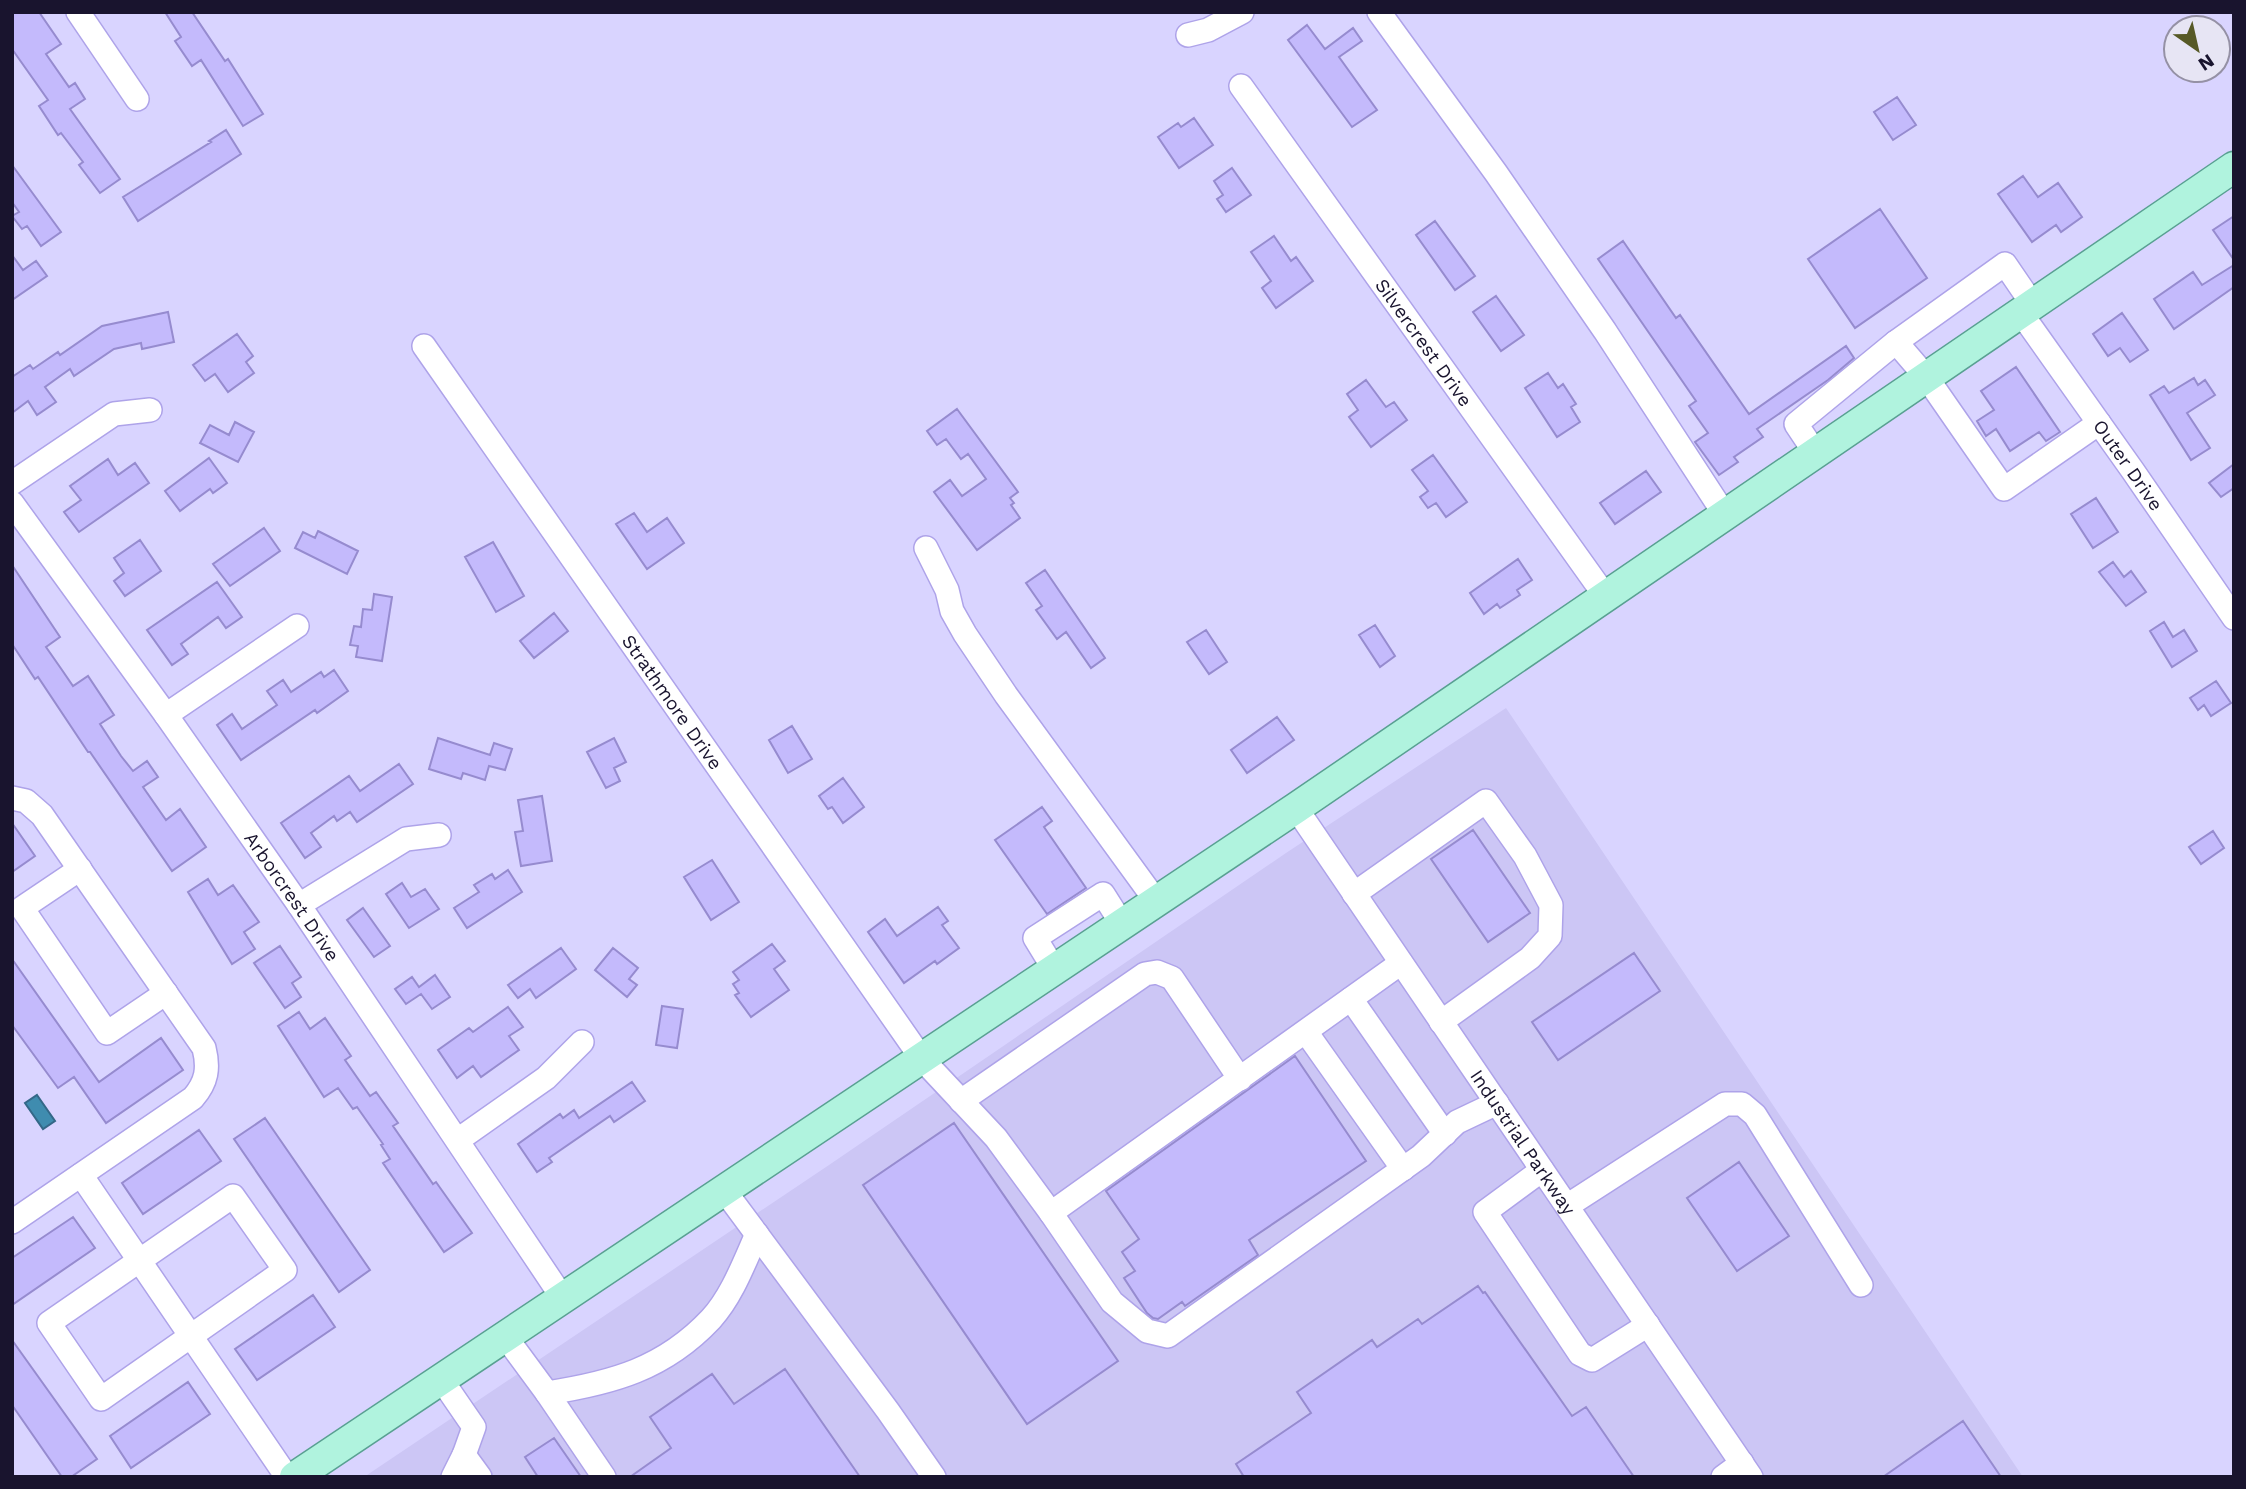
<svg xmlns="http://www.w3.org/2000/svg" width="2246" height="1489" font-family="'Work Sans',sans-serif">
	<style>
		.built { fill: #ccc6f5 }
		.water { fill: #3f8caf; stroke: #346888; stroke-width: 2 }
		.building { fill: #c4bafc; stroke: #968bcf; stroke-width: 2 }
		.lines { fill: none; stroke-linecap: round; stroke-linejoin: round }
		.minor-casing { stroke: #aea3e9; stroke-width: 26 }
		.major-casing { stroke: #59a092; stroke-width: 33 }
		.minor { stroke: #fff; stroke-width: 23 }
		.major { stroke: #b0f3de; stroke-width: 30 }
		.labels { text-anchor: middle; stroke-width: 6; stroke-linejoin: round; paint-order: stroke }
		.street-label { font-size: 19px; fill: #19142e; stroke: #e7e5f4 }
	</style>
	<rect width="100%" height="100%" fill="#d9d4ff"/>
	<path class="built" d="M1506,708L2023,1477H364L829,1165L1286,853Z"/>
	<path class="water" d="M37,1095L55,1121L43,1129L25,1103Z"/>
	<path class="building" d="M12,12H39L61,44L46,54L69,87L75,83L85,99L70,109L120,179L100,193L79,165L83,162L61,133L58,135L39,106L48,100L12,49Z
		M165,12H192L225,61L228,59L263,114L243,126L201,60L192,66L175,41L181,37Z
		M1307,25L1325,49L1353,28L1362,41L1339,57L1377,110L1352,127L1288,40Z
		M1897,97L1916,125L1893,140L1874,112Z
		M1194,118L1213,145L1179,168L1158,137L1178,123L1181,127Z
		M226,130L241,154L138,221L123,197L211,142L209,141Z
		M12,165L61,232L41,246L27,226L22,229L12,216L19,212L12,202Z
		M1232,168L1251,195L1226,212L1217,199L1223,195L1214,181Z
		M2023,176L2038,197L2058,183L2082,217L2061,232L2056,225L2032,242L1998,194Z
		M1880,209L1927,278L1855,328L1808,259Z
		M2234,216V260L2213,230Z
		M1435,221L1475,276L1455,290L1416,235Z
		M1274,236L1291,261L1296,257L1313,281L1276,308L1262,288L1271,281L1251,252Z
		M1623,241L1676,318L1680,315L1749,414L1846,346L1854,358L1828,380L1757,429L1763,437L1734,457L1738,462L1719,475L1695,442L1708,433L1689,406L1696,401L1598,259Z
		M12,255L23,270L36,261L47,276L12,300Z
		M2234,265V287L2174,329L2154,299L2193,272L2202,285Z
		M1496,296L1524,335L1501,351L1473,312Z
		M168,312L174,342L142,349L141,343L114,349L74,376L70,369L45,387L56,402L37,415L28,401L12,413V377L30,365L33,369L58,352L60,355L102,326Z
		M2122,313L2148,350L2130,362L2120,348L2108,356L2093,334Z
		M237,334L253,356L246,362L254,373L228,392L215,374L205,381L193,365Z
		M2016,367L2060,432L2046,441L2039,432L2010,451L1996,429L1986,436L1977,421L1994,410L1981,391Z
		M1548,373L1558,388L1563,384L1576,404L1571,407L1580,422L1557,437L1525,388Z
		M2194,378L2198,385L2205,380L2215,395L2187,413L2210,448L2191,460L2150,395L2164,386L2169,393Z
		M1366,380L1386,407L1394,402L1407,420L1371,447L1349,417L1358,410L1347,394Z
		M957,409L1018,492L1010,498L1014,503L1011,505L1020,518L977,550L934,492L950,480L962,496L986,479L968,454L961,459L946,439L937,445L927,431Z
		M235,422L254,432L238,462L200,443L210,425L229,435Z
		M1433,455L1467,502L1446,517L1436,503L1428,508L1420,497L1428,491L1412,470Z
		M209,458L227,483L213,493L210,489L180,511L165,491Z
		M108,459L118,475L135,463L149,483L79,532L64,512L81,500L70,486Z
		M2234,464V488L2221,497L2209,483Z
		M1646,471L1661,492L1615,524L1600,503Z
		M2096,498L2118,532L2093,548L2071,514Z
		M634,513L647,532L667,518L684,543L647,569L616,524Z
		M264,528L280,551L230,586L213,564Z
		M318,531L358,551L347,574L295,548L303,532L315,538Z
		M140,540L161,571L125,596L114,581L124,573L114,558Z
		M493,542L524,596L496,612L465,557Z
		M1518,559L1532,580L1517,590L1520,595L1500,608L1497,604L1484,614L1470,593Z
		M2113,562L2124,577L2131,571L2146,592L2126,606L2099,572Z
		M12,565L60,637L46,647L62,670L73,686L88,676L114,715L100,724L121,756L133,771L147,761L158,777L143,787L166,820L180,809L206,847L172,871L90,752H88L38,677L35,679L12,644Z
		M1045,570L1105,658L1091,668L1066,632L1057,639L1036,610L1042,606L1026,583Z
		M217,582L242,617L226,628L218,617L181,644L188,654L172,665L147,630Z
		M374,594L392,597L382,661L356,657L358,646L350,645L354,626L361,627L363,609L372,610Z
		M554,613L568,631L534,658L520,641Z
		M2164,622L2173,637L2184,630L2197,651L2172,667L2150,631Z
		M1375,625L1395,656L1380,667L1359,635Z
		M1206,630L1227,662L1209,674L1187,642Z
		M334,670L348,691L317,713L315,710L241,760L217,725L232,714L242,729L277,705L267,691L283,680L291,692L321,672L324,677Z
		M2216,681L2231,703L2211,716L2204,705L2198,710L2190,698Z
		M1277,717L1294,740L1247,773L1231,750Z
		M792,726L812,759L788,773L769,740Z
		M438,738L490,755L494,743L512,749L505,770L489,766L485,780L463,773L461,779L429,769Z
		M614,738L626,762L614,768L620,781L606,788L587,752Z
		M399,764L413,784L357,822L350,812L337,821L334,816L311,833L321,847L305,858L281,823L349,776L360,791Z
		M843,778L864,807L843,823L832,807L828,809L819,796Z
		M542,796L552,861L521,866L515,832L523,831L518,800Z
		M1042,807L1052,821L1044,827L1086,888L1047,914L995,840Z
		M12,823L35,856L12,872Z
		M1473,830L1530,913L1488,942L1431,859Z
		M2213,831L2224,848L2201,864L2189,847Z
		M712,860L739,902L711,920L684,877Z
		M508,870L522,892L467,928L454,908L479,892L474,885L492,874L495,879Z
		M208,879L218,895L233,885L259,922L244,932L255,949L232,964L188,892Z
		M402,883L411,897L425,889L439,909L409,928L386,894Z
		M938,907L948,921L942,925L959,948L937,964L935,961L904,983L868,932L885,919L897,936Z
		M363,908L390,946L374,957L347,920Z
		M772,944L785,961L774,969L789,990L751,1017L735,995L739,993L733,984L739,980L733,972Z
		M280,946L301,977L292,983L301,997L285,1008L254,963Z
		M561,948L576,969L536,998L530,989L518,998L508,985Z
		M613,948L638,968L629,979L637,985L627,997L595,970Z
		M1634,953L1660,991L1558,1060L1532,1022Z
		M12,959L99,1082L161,1038L183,1070L106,1123L74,1077L58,1088L12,1025Z
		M435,975L450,997L432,1009L421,994L406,1004L395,989L412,977L419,987Z
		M662,1006L683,1009L677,1048L656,1045Z
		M508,1007L523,1027L509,1036L519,1050L481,1077L473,1066L457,1078L438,1050L469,1028L473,1032Z
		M299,1012L310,1029L325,1018L351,1056L345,1060L370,1096L376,1092L398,1123L393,1126L433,1184L436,1182L472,1233L444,1252L383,1163L390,1159L381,1145L383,1144L357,1107L353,1109L338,1088L324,1097L278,1026Z
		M1295,1056L1366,1161L1249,1240L1258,1255L1185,1306L1182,1302L1158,1319L1153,1318L1147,1313L1124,1278L1135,1271L1122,1252L1139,1239L1106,1191Z
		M632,1082L645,1101L614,1122L610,1116L549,1158L552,1162L537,1172L518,1144L560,1114L563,1118L574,1110L579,1118Z
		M265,1118L370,1270L339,1292L234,1139Z
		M954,1123L1118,1361L1027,1424L863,1185Z
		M199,1130L221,1161L143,1214L122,1183Z
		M1739,1162L1789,1236L1737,1271L1687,1198Z
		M73,1217L95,1248L12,1305V1258Z
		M1478,1286L1483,1293L1485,1292L1572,1416L1586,1407L1634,1477H1244L1236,1464L1311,1413L1297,1392L1372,1340L1377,1347L1418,1319L1422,1324Z
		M313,1295L335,1327L257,1380L235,1349Z
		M12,1340L97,1459L71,1477H62L12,1405Z
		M785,1369L860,1477H630L671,1448L650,1417L712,1374L734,1404Z
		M188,1382L210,1414L131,1468L110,1436Z
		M1963,1421L2001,1477H1883Z
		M554,1438L581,1477H538L525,1457Z"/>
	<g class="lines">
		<defs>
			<g id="minor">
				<path d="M78,12L137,99"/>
				<path d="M1379,12L1496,173L1605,331L1725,515"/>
				<path d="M1188,35L1208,30L1242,12"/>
				<path id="s1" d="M1241,86L1606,597"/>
				<path d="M2033,305L2005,264L1896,342L1927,378L2004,489L2099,423"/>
				<path id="s2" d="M2021,313L2133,471L2234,618"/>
				<path id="s3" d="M424,346L922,1059L996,1138L1051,1213"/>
				<path d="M1816,454L1796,424L1896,342"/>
				<path d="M12,483L114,414L150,410"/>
				<path id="s4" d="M12,503L166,715L299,905L562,1297"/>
				<path d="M926,548L947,590L952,611L965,634L1006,695L1156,901"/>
				<path d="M166,715L297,626"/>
				<path d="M12,798L26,801L42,815L204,1048C209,1068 207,1082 193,1098L12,1222"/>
				<path id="s5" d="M1296,808L1751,1477"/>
				<path d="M80,869L22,908L107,1033L166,993"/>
				<path d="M1354,894L1486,801L1525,856L1551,905L1550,936L1530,958L1441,1022"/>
				<path d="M299,905L406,839L439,835"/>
				<path d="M1401,963L1051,1213L1112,1302L1147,1331L1168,1336L1421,1156L1457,1122L1497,1103"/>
				<path d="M1054,969L1035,938L1103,894L1122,924"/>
				<path d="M1351,999L1445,1134"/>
				<path d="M1306,1032L1403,1169"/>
				<path d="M961,1101L1145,974L1157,972L1172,978L1240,1079"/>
				<path d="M458,1140L546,1078L582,1042"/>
				<path d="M1542,1170L1485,1212L1580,1354L1592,1360L1648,1325"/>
				<path d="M81,1175L287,1477"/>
				<path d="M724,1190L888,1411L934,1477"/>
				<path d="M233,1196L285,1270L101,1399L49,1323Z"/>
				<path d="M1567,1206L1725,1104H1742L1755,1115L1861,1285"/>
				<path d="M505,1336L547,1393C612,1383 664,1369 711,1319C732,1296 744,1263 757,1234"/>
				<path d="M441,1379L474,1427L464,1455L453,1477"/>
				<path d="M547,1393L604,1477"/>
				<path d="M464,1455L480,1477"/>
				<path d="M1723,1477L1742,1463"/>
			</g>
			<path id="major" d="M295,1477L1296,808L2234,167"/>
		</defs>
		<use href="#minor" class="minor-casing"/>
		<use href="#major" class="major-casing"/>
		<use href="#minor" class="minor"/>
		<use href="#major" class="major"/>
	</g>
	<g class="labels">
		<g class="street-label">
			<text dy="7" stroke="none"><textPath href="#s1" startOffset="315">Silvercrest Drive</textPath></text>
			<text dy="7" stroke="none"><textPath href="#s2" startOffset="186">Outer Drive</textPath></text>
			<text dy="7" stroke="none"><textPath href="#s3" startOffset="434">Strathmore Drive</textPath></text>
			<text dy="7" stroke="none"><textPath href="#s4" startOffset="483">Arborcrest Drive</textPath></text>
			<text dy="7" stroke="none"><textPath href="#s5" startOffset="404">Industrial Parkway</textPath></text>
		</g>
	</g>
	<rect width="2246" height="1489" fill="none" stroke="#19142e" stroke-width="28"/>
	<g transform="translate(2197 49) rotate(146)"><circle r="33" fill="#e7e5f4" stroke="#9591a5" stroke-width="2"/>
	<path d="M0-5L12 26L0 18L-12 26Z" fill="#575926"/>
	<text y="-10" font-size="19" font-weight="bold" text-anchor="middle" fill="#19142e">N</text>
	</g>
</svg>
